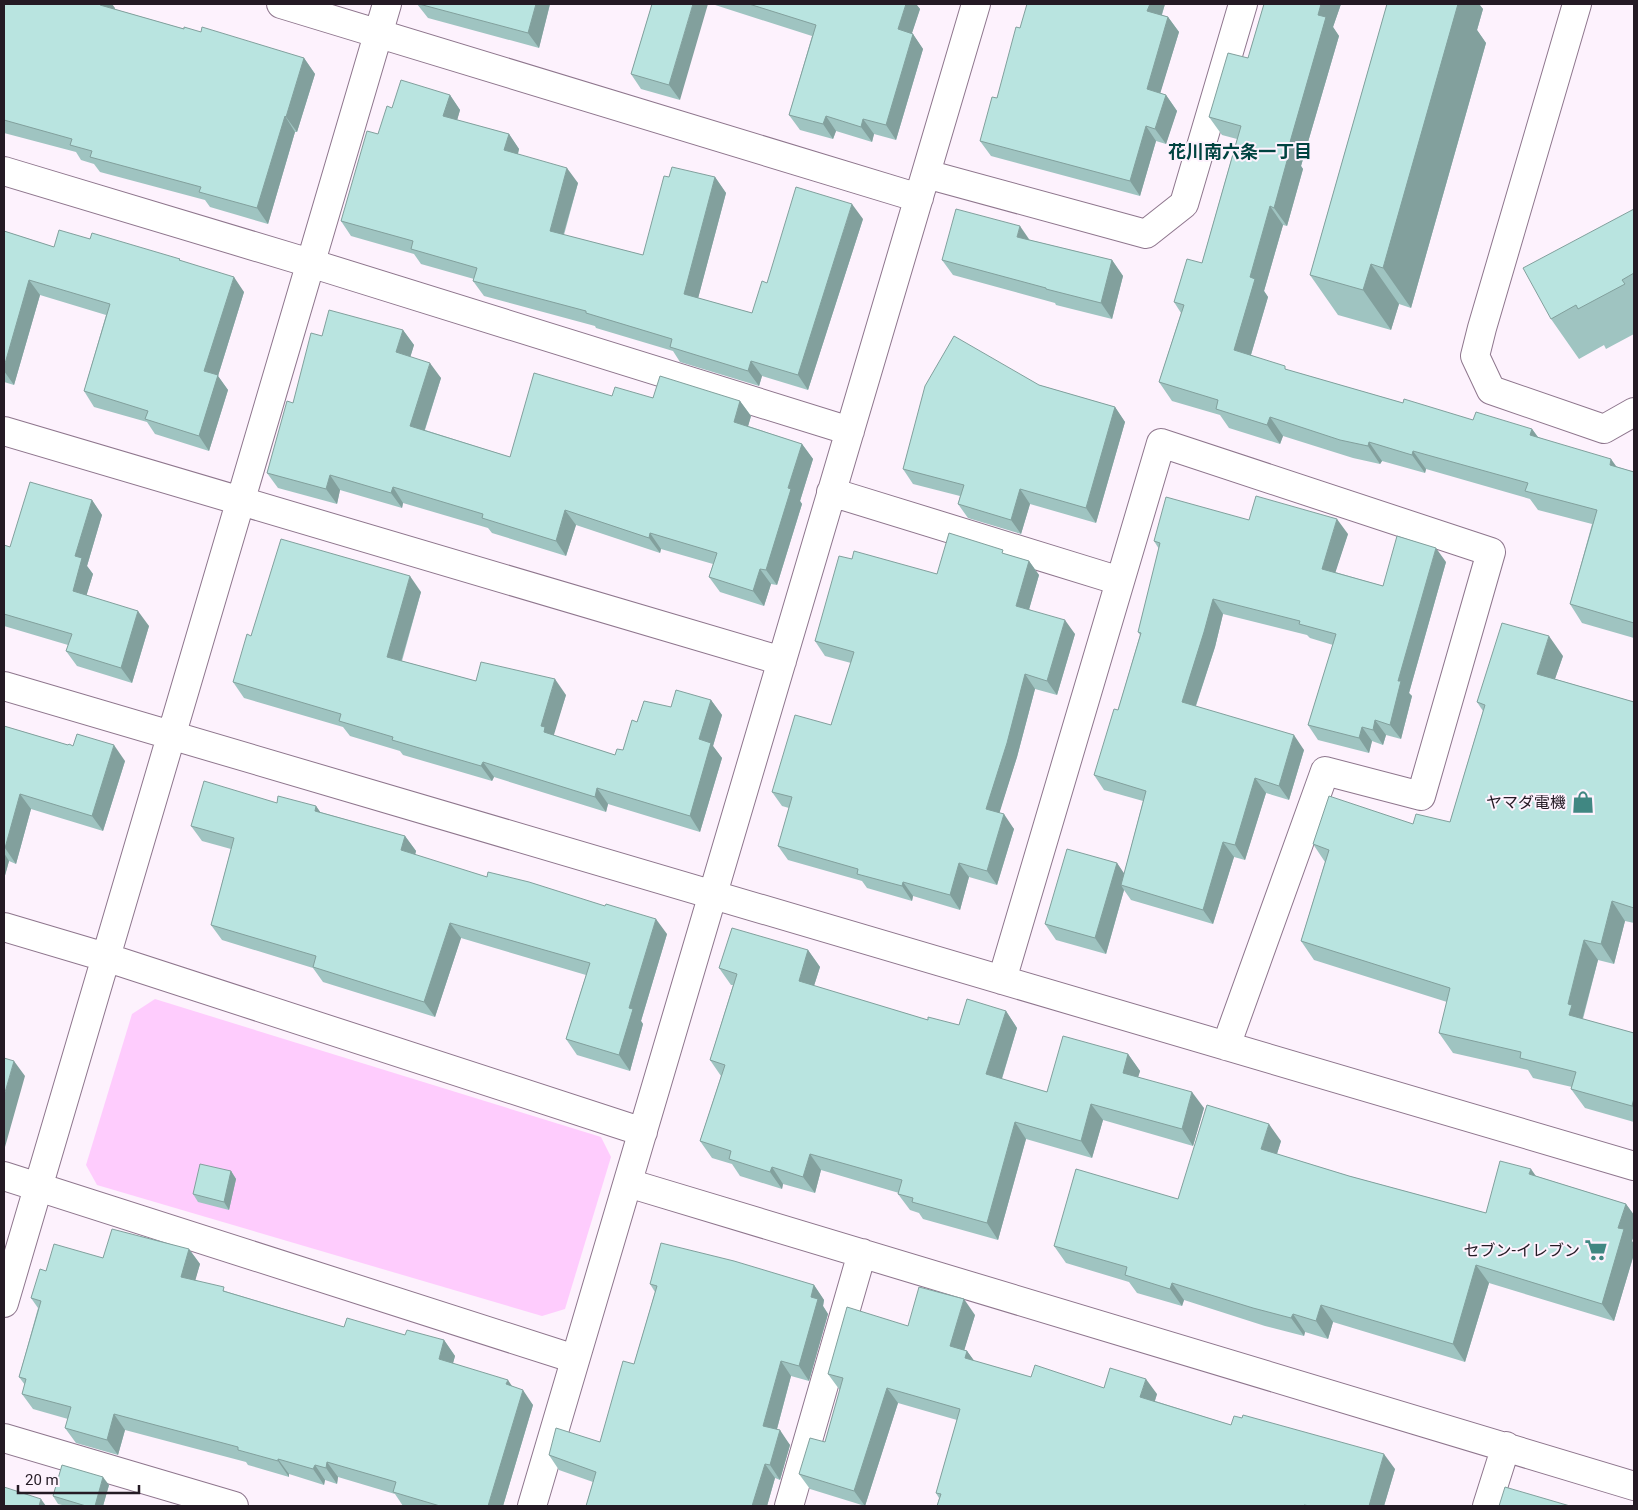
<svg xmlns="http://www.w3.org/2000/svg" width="1638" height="1510" font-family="Roboto,'Noto Sans JP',sans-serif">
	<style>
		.green { fill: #feccfd }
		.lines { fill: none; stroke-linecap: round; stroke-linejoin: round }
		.minor-casing { stroke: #8e768d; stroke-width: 30 }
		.minor { stroke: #fff; stroke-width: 28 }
		.wall { fill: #9fc4c1 }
		.shaded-wall { fill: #82a09d }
		.building { fill: #b9e4e0; stroke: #82a09d }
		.labels { text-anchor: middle; stroke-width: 4; stroke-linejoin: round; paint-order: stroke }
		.poi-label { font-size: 16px; fill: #241a24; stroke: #fdf2fd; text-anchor: end }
		.neighbourhood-label { font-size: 18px; font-weight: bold; fill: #004340; stroke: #fdf2fd }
	</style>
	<rect width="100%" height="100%" fill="#fdf2fd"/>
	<path class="green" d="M155,999L601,1137L611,1157L565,1309L542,1316L97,1185L86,1165L132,1014Z"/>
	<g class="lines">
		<defs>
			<path id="minor" d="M281,4L919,198
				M1577,4L1482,328L1475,356L1491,390L1604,429L1634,412
				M4,171L310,263L850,431
				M926,174L1146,234L1184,204L1243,4
				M4,431L782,661
				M831,492L1120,581
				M4,686L1634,1166
				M4,927L105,957L643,1132
				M1002,980L1161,443L1491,552L1421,796L1325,771L1226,1046
				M4,1176L575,1359
				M628,1183L1634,1486
				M4,1303L387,4
				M4,1438L234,1506
				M532,1506L976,4
				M789,1506L862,1253
				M1487,1506L1506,1446"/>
		</defs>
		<use href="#minor" class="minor-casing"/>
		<use href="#minor" class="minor"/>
	</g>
	<path class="wall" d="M4,4L115,8L114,9L184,29L201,32L304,58L315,74L297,132H295L268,224L210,207L205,200L100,172L94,164L81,160L76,152L4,133Z
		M417,4H550L539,48L428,18Z
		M652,4L680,100L641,89L631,74Z
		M712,4H916L920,9L912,33L923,49L896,140L874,134L872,142L836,131L833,139L800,130L789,115L812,36Z
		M1165,4L1162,15L1168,17L1179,32L1160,93L1166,95L1177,111L1166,144L1156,141L1140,196L991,156L980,141L997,98L1020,28Z
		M1264,4H1341L1333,27L1339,36L1301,166L1303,169L1287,226L1283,225L1264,291L1268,297L1251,355L1288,370L1403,403L1473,420L1532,429L1538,437L1618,467L1634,472V638L1582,623L1570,604L1592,524L1538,510L1530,499L1426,469L1425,473L1382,461L1380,464L1353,458L1283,436L1280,444L1229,428L1220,415L1172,401L1159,382L1181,313L1174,302L1202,263L1237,139L1222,135L1209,117L1248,58Z
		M1387,4H1479L1483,9L1477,30L1486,43L1411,308L1399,304L1391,330L1338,315L1310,275Z
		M450,95L460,110L457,120L509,134L519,149L518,154L578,183L564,235L643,255L669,177H715L726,193L698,298L752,313L767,283L863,219L808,390L762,376L759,386L680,362L673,351L596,328L595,326L484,296L473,281L474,279L421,264L414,254L351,236L341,221L378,134Z
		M1634,209V334L1606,349L1604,345L1579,359L1551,319Z
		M4,231L54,247L90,239L181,261L244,292L218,376L228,390L209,451L155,434L147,422L94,407L84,391L106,315L40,295L14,385L4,382Z
		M1030,240L1112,260L1123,276L1112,319L1056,305L1055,303L953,275L942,260Z
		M403,330L414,345L410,357L441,378L425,430L510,457L612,396L740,401L751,416L748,426L802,444L813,459L800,501L802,504L777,585L771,584L764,606L720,592L709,577L713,564L661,549L660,553L576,525L566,556L492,533L488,528L403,503L402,508L340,490L337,504L278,488L267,473L293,403L322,336Z
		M1039,385L1115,407L1125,422L1096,523L1030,504L1021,534L968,518L958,504L960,496L913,484L903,469Z
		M92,500L102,515L87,566L93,574L86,596L149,626L132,683L77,666L66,651L68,645L4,626V545L10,547Z
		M1249,520L1348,534L1335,572L1383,586L1446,562L1409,693L1412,696L1401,739L1386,735L1383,745L1372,741L1369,753L1318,740L1308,725L1333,645L1310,638L1307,635L1223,614L1215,647L1196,706L1304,750L1289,800L1266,793L1245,860L1234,857L1213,924L1131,900L1124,890L1106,954L1056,940L1045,924L1117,863L1124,874L1143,801L1104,790L1094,775L1118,710L1140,635L1138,632L1159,549L1154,541Z
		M1005,554L1029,561L1039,575L1029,609L1075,634L1057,695L1035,689L1017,757L999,813L1014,829L997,885L969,877L960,910L913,896L912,901L867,888L862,881L788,860L778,846L789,808L782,806L772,792L831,725L851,663L825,656L815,641L852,559L937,574Z
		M421,592L402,661L476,681L566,695L553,735L615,755L623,750L637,722L671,707L711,700L722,715L713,746L722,758L700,832L608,804L606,812L494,777L492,781L403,755L400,751L350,736L343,727L244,698L233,682L251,636Z
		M1563,656L1555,679L1634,702V923L1625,921L1614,964L1598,960L1583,1019L1634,1033V1122L1585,1108L1571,1089L1572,1087L1533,1078L1528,1070L1453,1053L1439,1033L1447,1002L1314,960L1301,941L1325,862L1313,844L1413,824L1450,822L1483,711L1477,702Z
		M4,726L68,745L125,761L103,831L31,809L16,864L9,861L4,879Z
		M277,803L316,806L320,812L405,836L416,851L415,855L667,934L641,1021L643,1024L630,1071L577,1055L566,1039L586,975L461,938L435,1017L323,982L313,968L222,940L211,925L231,849L202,841L191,826Z
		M808,950L820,967L814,986L928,1020L959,1025L1006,1011L1017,1028L1002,1079L1047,1092L1128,1054L1140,1071L1138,1077L1204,1108L1193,1146L1103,1120L1092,1158L1026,1139L998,1240L923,1219L919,1213L910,1210L898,1194L899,1193L821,1170L815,1193L783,1184L782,1189L740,1176L732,1164L712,1158L700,1141L721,1076L710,1060L733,985H731L719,968Z
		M1281,1141L1277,1154L1349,1176L1486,1213L1536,1176L1626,1204L1634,1215V1235L1632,1241L1634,1244V1254L1614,1321L1489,1283L1465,1362L1333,1322L1328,1339L1305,1332L1304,1336L1265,1326L1184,1300L1182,1306L1137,1293L1129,1282L1066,1263L1054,1246L1178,1199Z
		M231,1171L236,1179L229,1210L198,1202L193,1194Z
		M189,1249L200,1264L195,1280L228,1292L344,1327L444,1340L455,1356L453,1363L513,1387L533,1405L503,1506H403L395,1494L338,1477L337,1484L325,1480L324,1485L289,1474V1477L248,1465L246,1462L125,1430L118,1455L76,1443L65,1428L68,1419L33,1409L22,1394L25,1385L19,1377L38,1308L31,1298L46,1271L103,1258Z
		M650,1284L814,1285L824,1300L823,1306L828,1314L809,1381L791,1376L777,1429L790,1445L780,1480L775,1478L767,1506H586L593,1482L559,1470L549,1455L600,1442L634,1364L655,1292Z
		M975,1315L964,1350L967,1351L974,1361L1031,1377L1104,1388L1157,1394L1155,1401L1231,1425L1395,1469L1384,1506H937L939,1498L936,1493L957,1420L898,1403L865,1506L810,1489L799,1474L825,1442L840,1390L839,1389L828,1374L908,1326Z
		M109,1485L103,1506H66L58,1504L53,1496Z"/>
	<path class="shaded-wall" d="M100,4H112L115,8L111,21L100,5Z
		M536,4H550L539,48L528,33Z
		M693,4H708L680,100L669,85Z
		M906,4H916L920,9L908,45L898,29Z
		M1150,4H1165L1158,26L1147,11Z
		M1321,4H1341L1333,27L1339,36L1301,166L1303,169L1287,226L1274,208L1288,149L1318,15Z
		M1449,4H1479L1483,9L1477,30L1486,43L1411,308L1383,268Z
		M1168,17L1179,32L1157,104L1147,89Z
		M913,34L923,49L896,140L886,125Z
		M304,58L315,74L297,132L286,117Z
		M450,95L460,110L454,131L443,116Z
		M1166,95L1177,111L1166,144L1155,129Z
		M285,116L295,132L268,224L257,208Z
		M826,116L836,131L833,139L823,124Z
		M863,119L874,134L872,142L861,127Z
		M1146,126L1156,141L1140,196L1130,181Z
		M509,134L519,149L515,165L504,150Z
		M567,168L578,183L560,246L550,231Z
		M715,177L726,193L695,310L684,294Z
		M852,204L863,219L808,390L798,375Z
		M1270,206L1283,225L1264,291L1268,297L1247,368L1234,350L1250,277Z
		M1020,226L1031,242L1017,237Z
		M1112,260L1123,276L1112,319L1101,303Z
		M1371,264L1399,304L1391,330L1363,290Z
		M234,277L244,292L218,376L228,390L209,451L199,436L204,371Z
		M29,280L40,295L14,385L4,371V367Z
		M403,330L414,345L407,368L396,352Z
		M751,361L762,376L759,386L748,371Z
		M430,363L441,378L421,441L410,426Z
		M740,401L751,416L745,437L734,422Z
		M1115,407L1125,422L1096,523L1086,508Z
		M1270,417L1283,436L1280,444L1267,425Z
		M1532,429L1545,447L1530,435Z
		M1369,442L1382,461L1380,464L1368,446Z
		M802,444L813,459L800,501L802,504L777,585L766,570L788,488Z
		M1413,451L1426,469L1425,473L1412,455Z
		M1611,459L1624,477L1610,465Z
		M330,475L340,490L337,504L326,489Z
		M393,487L403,503L402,508L391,493Z
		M1020,489L1030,504L1021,534L1011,520Z
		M92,500L102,515L87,566L93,574L83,607L73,591L75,556Z
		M565,510L576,525L566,556L556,541Z
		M1337,519L1348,534L1332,583L1322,569Z
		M650,533L661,549L660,553L649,538Z
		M1436,548L1446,562L1409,693L1412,696L1401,739L1390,725L1398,681Z
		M1029,561L1039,575L1026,620L1016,606Z
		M760,569L771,584L764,606L753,591Z
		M410,576L421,592L398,672L387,657Z
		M1213,599L1223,614L1215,647L1192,717L1182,702Z
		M138,611L149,626L132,683L121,668Z
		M1065,620L1075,634L1057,695L1047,681Z
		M1549,636L1563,656L1550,693L1537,674Z
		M1025,674L1035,689L1017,757L996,824L986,809Z
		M555,679L566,695L553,738L544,732L541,726Z
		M711,700L722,715L713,746L722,758L700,832L690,816L699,739Z
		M1375,720L1386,735L1383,745L1373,730Z
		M1362,727L1372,741L1369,753L1359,738Z
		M1294,735L1304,750L1289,800L1279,786Z
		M114,745L125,761L103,831L92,816Z
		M483,762L494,777L492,781L481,766Z
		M1255,778L1266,793L1245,860L1235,845Z
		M597,788L608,804L606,812L595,797Z
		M20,794L31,809L16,864L5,848Z
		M316,806L327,822L315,811Z
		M1004,814L1014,829L997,885L987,871Z
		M405,836L416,851L412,866L401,850Z
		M1223,842L1234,857L1213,924L1203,910Z
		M4,853L9,861L4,879Z
		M959,863L969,877L960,910L950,895Z
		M1117,863L1128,879L1121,885L1124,890L1106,954L1095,938Z
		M903,882L913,896L912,901L902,886Z
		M1612,901L1625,921L1614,964L1601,944Z
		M656,919L667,934L641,1021L643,1024L630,1071L619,1055L629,1008Z
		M450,923L461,938L435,1017L424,1002Z
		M1584,940L1598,960L1582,1020L1569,1015L1568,1004Z
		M808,950L820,967L810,998L799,981Z
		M1006,1011L1017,1028L998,1091L986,1074Z
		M1128,1054L1140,1071L1134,1090L1123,1073Z
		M14,1061L25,1076L5,1147L4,1145V1096Z
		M1192,1092L1204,1108L1193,1146L1182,1129Z
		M1634,1098V1109L1632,1106Z
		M1091,1104L1103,1120L1092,1158L1081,1141Z
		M1015,1122L1026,1139L998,1240L987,1223Z
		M1269,1124L1281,1141L1273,1166L1261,1149Z
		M810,1154L821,1170L815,1193L803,1177Z
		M772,1167L783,1184L782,1189L770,1172Z
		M1531,1169L1543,1186L1529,1174Z
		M231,1171L236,1179L229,1210L224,1202Z
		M1626,1204L1634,1215V1235L1632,1241L1634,1244V1254L1614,1321L1602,1304L1618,1228Z
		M189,1249L200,1264L192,1292L181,1277Z
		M1476,1265L1489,1283L1465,1362L1453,1344Z
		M1172,1283L1184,1300L1182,1306L1170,1289Z
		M814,1285L824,1300L823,1306L828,1314L809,1381L799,1366L811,1297Z
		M964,1299L975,1315L961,1361L950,1346Z
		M1321,1305L1333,1322L1328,1339L1316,1321Z
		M1293,1314L1305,1332L1304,1336L1291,1318Z
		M444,1340L455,1356L450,1374L439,1359Z
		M967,1351L978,1366L965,1358Z
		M781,1361L791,1376L774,1440L763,1426Z
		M1146,1379L1157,1394L1151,1412L1140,1397Z
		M508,1380L518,1395L506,1384Z
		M887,1388L898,1403L865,1506L854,1491Z
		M523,1390L533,1405L503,1506H488Z
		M114,1414L125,1430L118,1455L107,1440Z
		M780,1430L790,1445L780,1480L770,1465Z
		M1384,1454L1395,1469L1384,1506H1369Z
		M278,1459L289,1474V1477L278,1461Z
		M327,1462L338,1477L337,1484L326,1468Z
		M765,1464L775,1478L767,1506H752Z
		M315,1465L325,1480L324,1485L313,1469Z
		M103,1477L109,1485L103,1506H95Z
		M41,1499L46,1506H39Z"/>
	<path class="building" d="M4,4H100V5L184,29V27L201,32L202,27L304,58L286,117L285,116L257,208L199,192L201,187L90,157L92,151L70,145L72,139L4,120Z
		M419,4H536L528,33Z
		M652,4H693L669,85L631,74Z
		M749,4H906L898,29L913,34L886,125L863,119L861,127L826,116L823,124L789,115L816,25Z
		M1027,4H1150L1147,11L1168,17L1147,89L1166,95L1155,129L1146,126L1130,181L980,141L992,97L997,98L1016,27L1020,28Z
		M1264,4H1321L1318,15L1326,17L1288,149L1290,150L1274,208L1270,206L1250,277L1255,279L1234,350L1285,366V369L1403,403L1404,399L1473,420L1476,412L1532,429L1530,435L1611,459L1610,465L1634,472V623L1570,604L1597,510L1525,491L1528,483L1413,451L1412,455L1369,442L1368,446L1340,440L1270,417L1267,425L1216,409L1218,400L1159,382L1184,305L1174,302L1187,259L1202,263L1241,126L1209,117L1228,53L1248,58Z
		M1387,4H1458L1383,268L1371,264L1363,290L1310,275Z
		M401,80L450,95L443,116L509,134L504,150L567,168L550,231L643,255L664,176L669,177L672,167L715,177L684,294L752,313L762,281L767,283L796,187L852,204L798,375L751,361L748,371L670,347L672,339L586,313V311L473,281L477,268L411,249L413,241L341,221L367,131L378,134L387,106L392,108Z
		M956,209L1020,226L1017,237L1112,260L1101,303L1046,289V288L942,260Z
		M1634,209V273L1622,280L1625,284L1578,309L1576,305L1551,319L1523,268Z
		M59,230L90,239L92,233L180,259L179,260L234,277L204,371L218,375L199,436L145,419L148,411L84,391L110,304L29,280L4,367V231L54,247Z
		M329,310L403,330L396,352L430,363L410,426L510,457L534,373L612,396L615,387L653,398L660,376L740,401L734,422L802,444L788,488L791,489L766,570L760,569L753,591L709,577L717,553L650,533L649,538L565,510L556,541L482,518L483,514L393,487L391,493L330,475L326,489L267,473L287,401L293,403L311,333L322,336Z
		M954,336L1039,385L1115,407L1086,508L1020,489L1011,520L958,504L964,485L903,469L925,386Z
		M30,482L92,500L75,556L82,558L73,591L138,611L121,668L66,651L72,634L4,614V545L10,547Z
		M1256,496L1337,519L1322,569L1383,586L1397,536L1436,548L1398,681H1401L1390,725L1375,720L1373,730L1362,727L1359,738L1308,725L1336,634L1299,624L1300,621L1213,599L1204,632L1182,702L1294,735L1279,786L1255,778L1235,845L1223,842L1203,910L1121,885L1146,791L1094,775L1114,709L1118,710L1141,633L1138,632L1160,543L1154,541L1166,497L1249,520Z
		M949,533L1003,550L1002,553L1029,561L1016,606L1065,620L1047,681L1025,674L1007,743L986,809L1004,814L987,871L959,863L950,895L903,882L902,886L857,874L858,869L778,846L792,797L772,792L795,715L831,725L854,652L815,641L839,556L852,559L854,551L937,574Z
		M281,539L410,576L387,657L476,681L481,662L555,679L541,726L545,727L544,732L615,755L617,749L623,750L632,720L637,722L644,701L671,707L676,690L711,700L699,739L711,743L690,816L597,788L595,797L483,762L481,766L392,740L393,737L339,721L341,714L233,682L247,634L251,636Z
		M1502,623L1549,636L1537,674L1634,702V908L1612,901L1601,944L1584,940L1568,1004L1572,1005L1569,1015L1634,1033V1098L1632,1106L1571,1089L1576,1072L1520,1058L1521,1052L1439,1033L1450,988L1301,941L1329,850L1313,844L1329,796L1413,824L1416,814L1450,822L1485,705L1477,702Z
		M4,726L68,745L69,744L73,746L77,734L114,745L92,816L20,794L5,848L4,847Z
		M204,781L277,803L278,796L316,806L315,811L405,836L401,850L487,877L488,872L529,882L605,906L606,904L656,919L629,1008L633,1009L619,1055L566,1039L590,963L450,923L424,1002L313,967L316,956L211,925L234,838L191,826Z
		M1067,849L1117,863L1095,938L1045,924Z
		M732,928L808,950L799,981L928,1020V1017L959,1025L967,999L1006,1011L986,1074L1047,1092L1063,1036L1128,1054L1123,1073L1192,1092L1182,1129L1091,1104L1081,1141L1015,1122L987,1223L912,1202L913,1198L898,1194L902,1180L810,1154L803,1177L772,1167L770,1172L729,1159L731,1151L700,1141L725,1065L710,1060L737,974L719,968Z
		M4,1058L14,1061L4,1096Z
		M1207,1105L1269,1124L1261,1149L1349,1176L1486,1213L1500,1161L1531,1169L1529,1174L1626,1204L1618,1228L1624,1229L1602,1304L1476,1265L1453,1344L1321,1305L1316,1321L1293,1314L1291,1318L1253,1308L1172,1283L1170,1289L1125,1275L1127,1267L1054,1246L1076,1169L1178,1199Z
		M200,1164L231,1171L224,1202L193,1194Z
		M112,1229L189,1249L181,1277L224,1287L223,1291L344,1327L347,1318L405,1335L407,1330L444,1340L439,1359L508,1380L506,1384L523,1390L488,1506H440L393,1492L396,1482L327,1462L326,1468L315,1465L313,1469L278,1459V1461L238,1450V1447L114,1414L107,1440L65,1428L71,1407L22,1394L26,1379L19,1377L41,1301L31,1298L40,1269L46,1271L54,1244L103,1258Z
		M661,1243L734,1261L814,1285L811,1297L818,1299L799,1366L781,1361L763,1426L780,1430L770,1465L765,1464L752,1506H586L596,1472L549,1455L556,1428L600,1442L623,1361L634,1364L657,1286L650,1284Z
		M919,1287L964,1299L950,1346L967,1351L965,1358L1031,1377L1035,1365L1104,1388L1110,1368L1146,1379L1140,1397L1231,1425L1234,1416L1242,1418L1243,1415L1384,1454L1369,1506H1310L1304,1505L1303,1506H937L941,1494L936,1493L960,1409L887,1388L854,1491L799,1474L810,1438L825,1442L843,1378L828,1374L847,1307L908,1326Z
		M62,1465L103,1477L95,1506H86L53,1496Z
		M4,1487L41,1499L39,1506H4Z
		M1505,1487L1570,1506H1499Z"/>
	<defs>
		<symbol id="shop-bare" viewBox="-9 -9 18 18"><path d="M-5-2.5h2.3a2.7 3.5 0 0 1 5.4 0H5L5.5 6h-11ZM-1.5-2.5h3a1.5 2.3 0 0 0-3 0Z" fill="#408782" stroke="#fdf2fd" stroke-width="2.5" paint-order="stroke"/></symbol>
		<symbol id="supermarket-bare" viewBox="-9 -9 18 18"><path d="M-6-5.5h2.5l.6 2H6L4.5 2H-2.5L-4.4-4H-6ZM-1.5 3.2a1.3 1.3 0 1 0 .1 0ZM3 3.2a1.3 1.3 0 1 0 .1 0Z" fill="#408782" stroke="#fdf2fd" stroke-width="2.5" paint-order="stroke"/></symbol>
	</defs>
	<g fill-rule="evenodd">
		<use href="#shop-bare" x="1567" y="786" width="32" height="32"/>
		<use href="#supermarket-bare" x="1580" y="1234" width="32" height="32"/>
	</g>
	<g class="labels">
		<g class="poi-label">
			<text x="1566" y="808">ヤマダ電機</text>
			<text x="1580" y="1256">セブン-イレブン</text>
		</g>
		<g class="neighbourhood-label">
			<text x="1240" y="158">花川南六条一丁目</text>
		</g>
	</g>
	<rect width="1638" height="1510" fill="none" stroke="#241a24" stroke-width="10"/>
	<path d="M18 1485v8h121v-8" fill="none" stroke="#241a24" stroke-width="2.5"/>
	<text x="25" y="1485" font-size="15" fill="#241a24" stroke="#fdf2fd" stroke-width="4" paint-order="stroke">20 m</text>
</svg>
